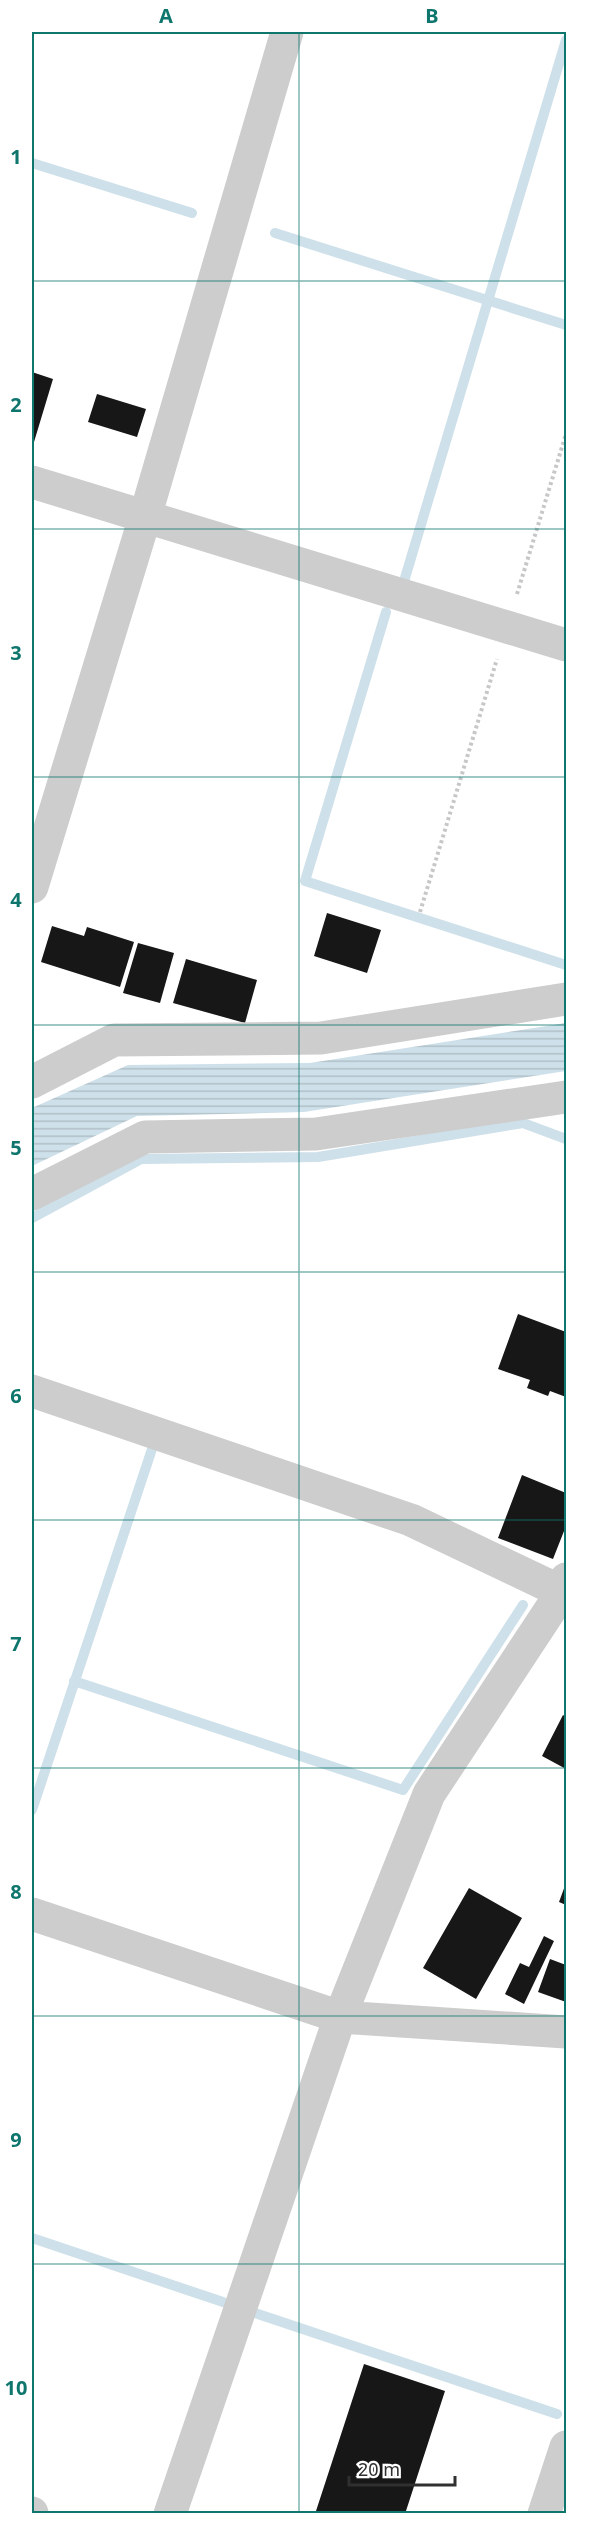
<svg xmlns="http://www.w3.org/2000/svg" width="598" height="2545" font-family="'Noto Sans',sans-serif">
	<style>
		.water { fill: url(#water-rules) }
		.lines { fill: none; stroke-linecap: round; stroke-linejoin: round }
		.stream { stroke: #cee0e9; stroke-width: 10 }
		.building { fill: #171717 }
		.path { stroke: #c7c7c7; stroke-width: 4; stroke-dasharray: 3 3; stroke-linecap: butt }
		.minor { stroke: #cdcdcd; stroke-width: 33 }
		.grid { fill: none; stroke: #0f766e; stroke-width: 1.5; stroke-opacity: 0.55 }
		.neatline { fill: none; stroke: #0f766e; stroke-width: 2 }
		.grid-label { font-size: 20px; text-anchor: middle; font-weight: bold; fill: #0f766e }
	</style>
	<defs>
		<pattern id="water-rules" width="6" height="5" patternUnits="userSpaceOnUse" patternTransform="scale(1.5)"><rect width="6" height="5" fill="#cee0e9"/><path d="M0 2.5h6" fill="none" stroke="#b1c0c8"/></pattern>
	</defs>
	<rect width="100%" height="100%" fill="#fff"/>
	<path class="water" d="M566,1023V1071L304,1112L137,1116L32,1166V1108L128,1065L310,1063Z"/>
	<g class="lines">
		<path class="stream" d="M32,163L192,213
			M275,233L566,325
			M405,578L566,40
			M386,612L305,881L566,965
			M32,1218L141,1159L318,1157L523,1123L566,1139
			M74,1681L403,1790L523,1605
			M32,1810L154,1443
			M32,2238L223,2302
			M255,2313L557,2414"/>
	</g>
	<path class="building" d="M32,372L53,379L34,442L32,441Z
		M97,394L146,409L137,437L88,422Z
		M327,913L381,930L367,973L314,956Z
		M52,926L84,936L87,927L134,942L120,987L41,962Z
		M138,943L174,953L160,1003L123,993Z
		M186,959L257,980L245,1023L173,1003Z
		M518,1314L566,1332V1397L550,1391L548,1396L527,1388L530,1380L498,1369Z
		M522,1475L566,1493V1526L553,1559L498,1538Z
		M563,1715L566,1717V1769L542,1756Z
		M566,1883V1905L559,1902Z
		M469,1888L522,1918L476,1999L423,1968Z
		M544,1936L554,1941L524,2004L505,1994L520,1963L529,1967Z
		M550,1959L566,1965V2002L538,1992Z
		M364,2364L445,2391L405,2514H323L316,2511Z"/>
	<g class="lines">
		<path class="path" d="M517,594L566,434
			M420,912L497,659"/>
		<path class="minor" d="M32,482L566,645
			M32,887L145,517L287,32
			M32,1082L114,1040L321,1038L566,999
			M32,1194L145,1137L316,1134L566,1097
			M32,1391L411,1520L562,1592
			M32,1914L340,2017L566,2032
			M32,2513V2514
			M170,2514L340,2017L429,1794L562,1592L566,1579
			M544,2514L566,2447"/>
	</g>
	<path class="grid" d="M299,32V2514M32,281H566M32,529H566M32,777H566M32,1025H566M32,1272H566M32,1520H566M32,1768H566M32,2016H566M32,2264H566"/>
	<rect width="598" height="2545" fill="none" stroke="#ffffff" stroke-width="66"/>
	<path d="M349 2476v9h106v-9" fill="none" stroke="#303030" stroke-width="3"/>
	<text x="358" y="2476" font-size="18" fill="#303030" stroke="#ffffff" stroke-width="4.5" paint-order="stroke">20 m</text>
	<rect x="33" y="33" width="532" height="2479" class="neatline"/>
	<g class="grid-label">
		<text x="166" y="23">A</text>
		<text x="432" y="23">B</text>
		<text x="16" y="164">1</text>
		<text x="16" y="412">2</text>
		<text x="16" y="660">3</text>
		<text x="16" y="907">4</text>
		<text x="16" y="1155">5</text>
		<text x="16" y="1403">6</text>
		<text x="16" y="1651">7</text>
		<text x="16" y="1899">8</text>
		<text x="16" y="2147">9</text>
		<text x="16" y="2395">10</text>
	</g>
</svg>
